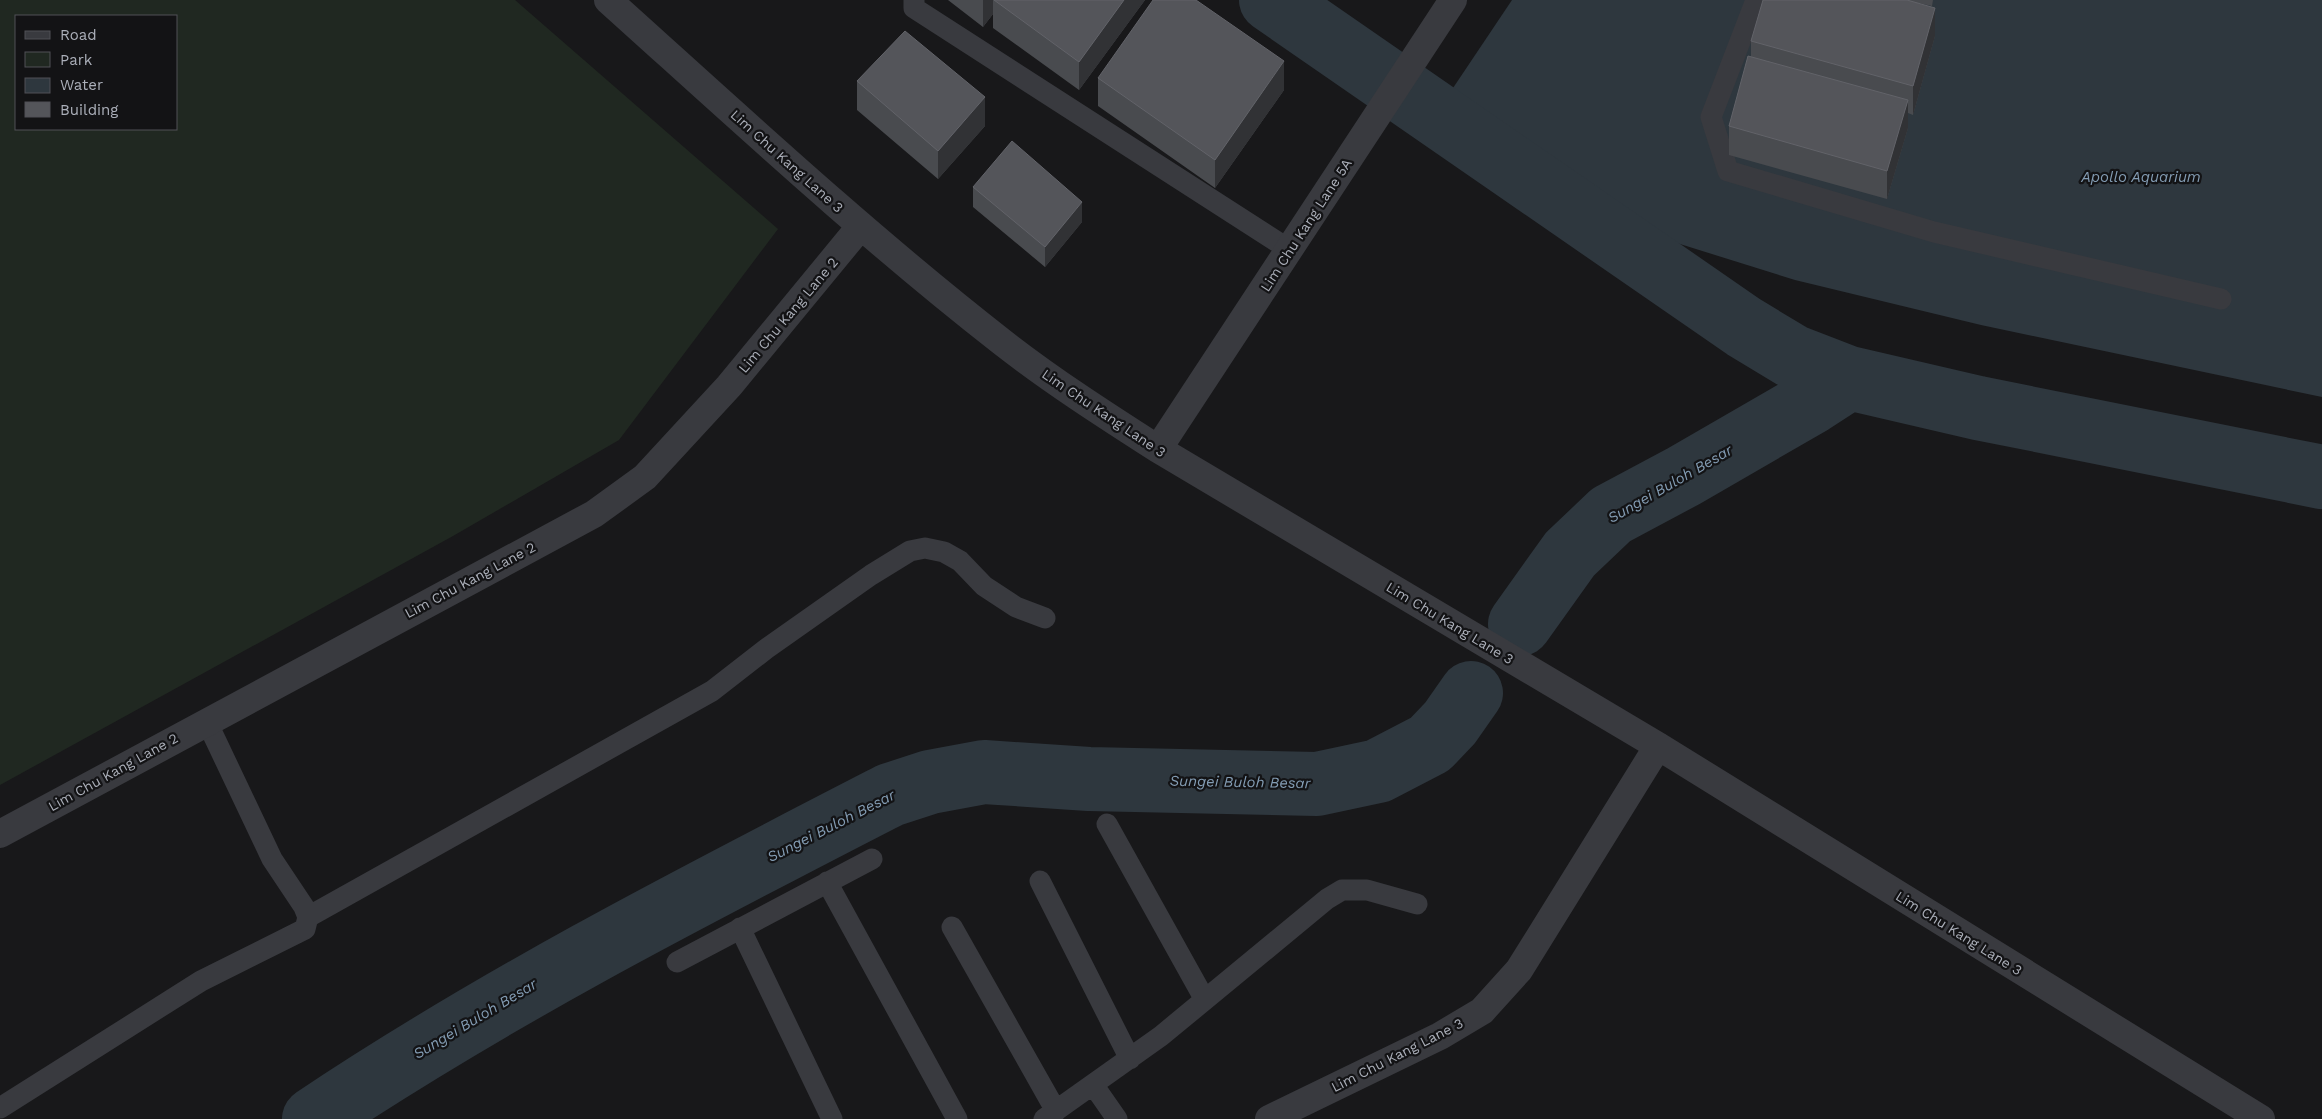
<svg xmlns="http://www.w3.org/2000/svg" width="2322" height="1119" font-family="'Work Sans',sans-serif">
	<style>
		.green { fill: #202821; fill-rule: evenodd }
		.water { fill: #2e373e }
		.lines { fill: none; stroke-linecap: round; stroke-linejoin: round }
		.river { stroke: #2e373e; stroke-width: 64 }
		.lane { stroke: #393a3f; stroke-width: 21 }
		.street { stroke: #393a3f; stroke-width: 28 }
		.wall { fill: #494b4f }
		.shaded-wall { fill: #313235 }
		.building { fill: #54555a; stroke: #626369 }
		.labels { text-anchor: middle; stroke-width: 4.5; stroke-linejoin: round; paint-order: stroke }
		.street-label { font-size: 14px; fill: #abafb9; stroke: #131315 }
		.water-label { font-size: 15px; font-style: italic; fill: #839cb3; stroke: #131315 }
	</style>
	<rect width="100%" height="100%" fill="#18181a"/>
	<path class="green" d="M0,0H515L778,229L619,440L453,536L0,785ZM16,16H176V129H16Z"/>
	<path class="water" d="M1512,0H2322V397L1981,325L1795,280L1648,234L1451,91Z"/>
	<g class="lines">
		<path class="river" d="M1271,0L1744,327L1792,356L1849,378L1978,408L2322,477
			M1520,624L1570,554L1611,515L1684,476L1812,402L1849,378
			M314,1119C498,996 694,896 890,795L930,782L984,772L1089,779L1317,784L1378,771L1430,744L1450,723L1471,693"/>
		<path class="lane" d="M914,0V8L1290,250
			M1756,0L1711,117L1728,171L1934,232L2221,299
			M1107,824L1205,1000
			M1040,881L1130,1059
			M827,882L957,1119
			M308,917L712,691L766,649L871,575L910,551L925,548L944,552L960,561L984,586L1016,607L1045,618
			M952,927L1056,1111
			M740,928L832,1119
			M677,962L872,859
			M1094,1086L1117,1119
			M0,1108L201,981L305,929L308,917L304,907L272,859L207,722
			M1044,1119L1161,1036L1327,899L1342,890H1367L1417,904"/>
		<path class="street" d="M608,0C737,116 865,235 1002,342C1052,381 1105,415 1158,449L1658,746L2261,1119
			M1158,449L1453,0
			M0,834L594,514L645,477L729,386L860,227
			M1269,1119L1440,1036L1482,1011L1519,970L1658,746"/>
	</g>
	<path class="wall" d="M948,0H1145L1079,90L993,28V14L983,27Z
		M1763,0H1933L1932,6L1918,3L1935,36L1913,115L1908,113V128L1887,199L1729,155V126L1751,56V41Z
		M1098,78L1284,90L1215,188L1098,106Z
		M857,81L985,126L938,179L857,110Z
		M973,187L1082,222L1045,267L973,207Z"/>
	<path class="shaded-wall" d="M983,0H993V14L983,27Z
		M1124,0H1145L1079,90V62Z
		M1935,8V36L1913,115V86Z
		M1284,61V90L1215,188V160Z
		M985,97V126L938,179V151Z
		M1908,100V128L1887,199V171Z
		M1082,202V222L1045,267V247Z"/>
	<path class="building" d="M994,0H1124L1079,62Z
		M1153,0H1196L1284,61L1215,160L1098,78Z
		M1763,0H1907L1935,8L1913,86L1751,41Z
		M905,31L985,97L938,151L857,81Z
		M1748,56L1908,100L1887,171L1729,126Z
		M1012,141L1082,202L1045,247L973,187Z"/>
	<g class="labels">
		<g class="street-label">
			<text transform="translate(787 161) rotate(42)" y="5">Lim Chu Kang Lane 3</text>
			<text transform="translate(1306 225) rotate(-57)" y="5">Lim Chu Kang Lane 5A</text>
			<text transform="translate(788 315) rotate(-50)" y="5">Lim Chu Kang Lane 2</text>
			<text transform="translate(1104 413) rotate(34)" y="5">Lim Chu Kang Lane 3</text>
			<text transform="translate(470 580) rotate(-28)" y="5">Lim Chu Kang Lane 2</text>
			<text transform="translate(1450 623) rotate(31)" y="5">Lim Chu Kang Lane 3</text>
			<text transform="translate(113 772) rotate(-29)" y="5">Lim Chu Kang Lane 2</text>
			<text transform="translate(1959 933) rotate(32)" y="5">Lim Chu Kang Lane 3</text>
			<text transform="translate(1397 1055) rotate(-27)" y="5">Lim Chu Kang Lane 3</text>
		</g>
		<g class="water-label">
			<text x="2141" y="182">Apollo Aquarium</text>
			<text transform="translate(1670 484) rotate(-30)" y="5">Sungei Buloh Besar</text>
			<text transform="translate(1240 782) rotate(1)" y="5">Sungei Buloh Besar</text>
			<text transform="translate(831 826) rotate(-27)" y="5">Sungei Buloh Besar</text>
			<text transform="translate(475 1019) rotate(-31)" y="5">Sungei Buloh Besar</text>
		</g>
	</g>
	<rect x="15" y="15" width="162" height="115" fill="#131315" stroke="#505157"/>
	<rect x="25" y="31" width="25" height="8" fill="#393a3f" stroke="#505157"/>
	<text x="60" y="40" font-size="15" fill="#abafb9">Road</text>
	<rect x="25" y="52" width="25" height="15" fill="#202821" stroke="#505157"/>
	<text x="60" y="65" font-size="15" fill="#abafb9">Park</text>
	<rect x="25" y="78" width="25" height="15" fill="#2e373e" stroke="#505157"/>
	<text x="60" y="90" font-size="15" fill="#abafb9">Water</text>
	<rect x="25" y="102" width="25" height="15" fill="#54555a" stroke="#505157"/>
	<text x="60" y="115" font-size="15" fill="#abafb9">Building</text>
</svg>
